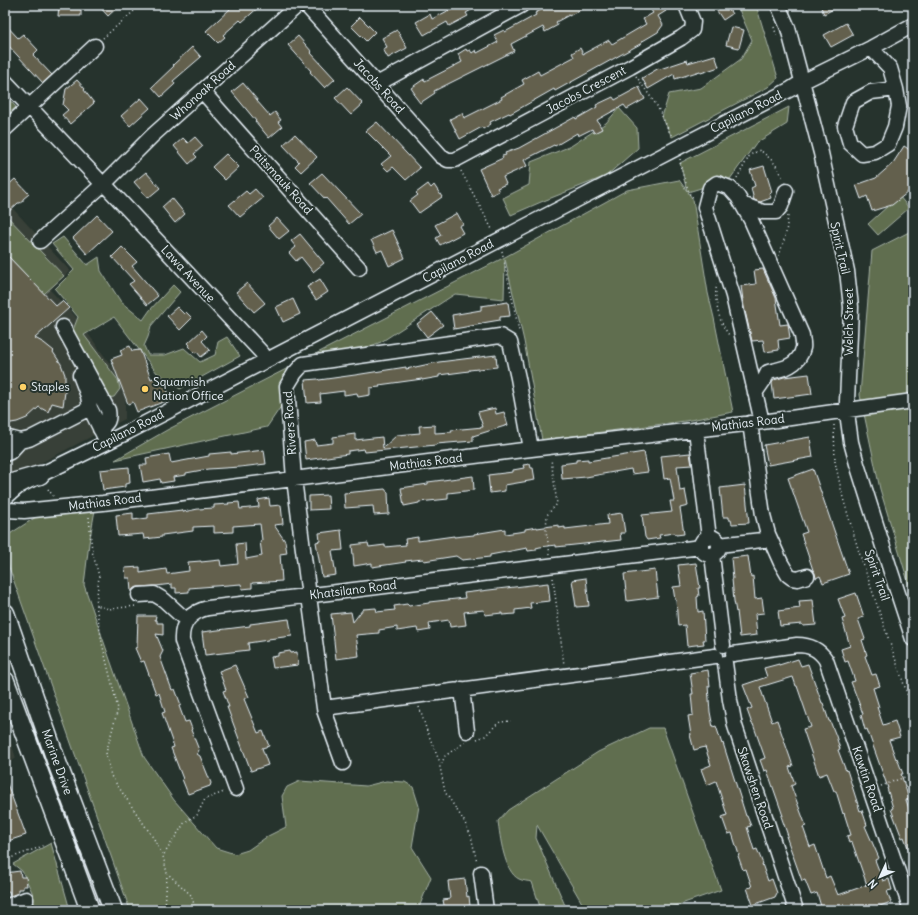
<svg xmlns="http://www.w3.org/2000/svg" width="918" height="915" font-family="Delius,sans-serif">
	<style>
		.built { fill: #384037 }
		.green { fill: #606e50; stroke: #a4b0a4 }
		.building { fill: #63604d; stroke: #e8f1f8; fill-rule: evenodd }
		.lines { fill: none; stroke-linecap: round; stroke-linejoin: round }
		.minor-casing { stroke: #e8f1f8; stroke-width: 17 }
		.major-casing { stroke: #e8f1f8; stroke-width: 21 }
		.path { stroke: #e8f1f8; stroke-width: 1.5; stroke-dasharray: 1 3; stroke-linecap: butt }
		.minor { stroke: #26332d; stroke-width: 14 }
		.major { stroke: #26332d; stroke-width: 18 }
		.poi-dot { fill: #ffd166; stroke: #26332d; stroke-width: 1.5 }
		.labels { text-anchor: middle; stroke-width: 4; stroke-linejoin: round; paint-order: stroke }
		.street-label { font-size: 12px; fill: #e8f1f8; stroke: #26332d }
		.poi-label { font-size: 12px; fill: #e8f1f8; stroke: #26332d; text-anchor: start }
	</style>
	<rect width="100%" height="100%" fill="#26332d"/>
	<filter id="ink" filterUnits="userSpaceOnUse"><feTurbulence type="fractalNoise" baseFrequency=".025" numOctaves="2"/><feDisplacementMap in="SourceGraphic" scale="8" xChannelSelector="R" yChannelSelector="G"/><feConvolveMatrix kernelMatrix="1 2 1 2 8 2 1 2 1" color-interpolation-filters="sRGB"/></filter>
	<g filter="url(#ink)">
		<path class="built" d="M5,200L70,271L50,290L75,316L122,380L125,387V419L18,475L5,476Z
			M5,725L16,758L5,767Z"/>
		<path class="green" d="M737,5H756L778,78L768,87L672,137L662,117L669,94L701,88L741,59L752,40Z
			M5,95L16,107L5,117Z
			M789,107L787,124L756,143L730,179L688,192L693,200L708,293L714,318L733,412L685,421L542,440L524,341L505,259L504,299L455,294L381,342L305,371L267,427L115,460L167,430L505,257L627,190L679,180L687,191L680,163Z
			M619,108L637,128L638,148L606,176L541,202L511,215L503,198L529,185L531,162L571,146L606,123Z
			M899,196L909,208L878,235L868,224Z
			M5,214L64,276L44,294L5,253Z
			M913,230V598L880,489L860,395L872,251Z
			M63,237L87,265L99,257L101,271L121,302L143,320L150,310L173,285L180,292L151,326L148,337L144,346L148,355H165L184,348L200,362L215,355L218,342L227,337L240,356L180,389L161,375L157,373L114,317L84,335L118,380L120,389L114,397L107,398L88,363L73,330L78,317L55,289L74,270L52,244Z
			M95,510L89,543L84,585L144,757L174,800L216,848L235,854L248,850L268,836L286,827L282,796L287,787L300,781L366,786L386,781L405,782L413,787L419,806L412,847L431,877L418,910H130L5,556V537L36,517Z
			M649,728H663L697,824L721,890L664,910H586L537,825L536,838L567,910H541L532,882C528,881 523,881 519,879C504,872 500,836 498,821L508,810L598,752Z
			M51,843L70,910H36L32,892L22,871L13,864Z"/>
		<path class="building" d="M59,5H81V16H58Z
			M98,5H120L108,16Z
			M227,5H261L242,22L240,20L223,35L225,37L218,43L206,31L230,9Z
			M459,5H480L466,13L468,16L449,26L447,22L424,35L416,22L430,14L432,19Z
			M551,5H589L569,16V15L556,22L558,25L545,32L543,27L511,44L514,51L434,91L435,93L420,103L414,95L415,94L411,88L424,79L425,81L462,62L458,54L466,49L467,51L470,50L472,53L476,50L477,53L498,42L494,35L504,30L505,32L536,15L535,13Z
			M651,5H663L666,11L658,16L663,25L658,32L641,42L642,43L555,91L554,89L510,114L509,113L490,122L491,124L483,129L482,127L460,139L450,119L462,113L464,118L502,99L501,97L524,84L522,80L538,71L540,75L574,57L572,53L580,48L583,54L609,40L612,44L646,24L643,19L653,13L651,10L653,9Z
			M713,5H726L732,14L723,20Z
			M820,5H841L824,14Z
			M360,17L375,32L366,41L351,26Z
			M846,23L853,35L831,47L824,35Z
			M5,24L18,38L23,34L38,50L33,55L52,75L43,83L5,42Z
			M731,27L744,30L739,48L726,45Z
			M397,30L407,48L388,58L383,49L387,47L382,38Z
			M298,36L312,52L311,53L335,79L325,88L310,72L311,71L288,45Z
			M192,47L201,57L173,81L175,84L161,97L152,87L174,66L173,65Z
			M715,55L719,67L701,73L700,71L675,79L674,74L648,89L642,78L659,68L660,69L687,60L688,63Z
			M77,80L85,89L84,90L94,103L70,124L62,115L68,110L63,105L66,89Z
			M243,83L258,101H257L270,116L275,112L281,120L278,122L282,127L269,138L255,121H256L232,92Z
			M347,87L363,104L351,115L335,98Z
			M639,87L645,99L627,109L624,105L597,120L602,129L594,133L592,129L578,136L577,133L555,146L554,145L524,160L527,166L503,177L506,184L497,188L499,191L491,195L479,169L503,158L502,156L506,155L505,153L519,148L575,117L576,119L597,107L596,105L613,97L615,100Z
			M141,98L150,108L130,126L121,116Z
			M377,122L420,168L406,180L393,167L388,171L381,164L391,156L366,131Z
			M295,134L317,157L301,172L295,166L299,162L283,145Z
			M195,137L203,146L194,154L197,157L189,164L174,146L183,138L188,143Z
			M904,146L913,152V188L892,205L872,211L867,196L861,199L856,185L876,178L893,163Z
			M226,154L239,167L225,180L212,167Z
			M764,166L772,192L769,193L771,198L760,202L754,200L751,188L755,186L750,170Z
			M146,172L160,188L148,198L134,182Z
			M322,173L361,214L349,224L326,198L325,199L310,183Z
			M15,179L29,194L23,199V201L20,203H18L5,215V188Z
			M428,184L431,188L434,185L442,197L419,213L410,201L418,195L416,193Z
			M255,189L263,198L240,217L229,205L246,191L249,194Z
			M172,198L185,214L175,223L162,207Z
			M457,213L463,224L459,226L463,233L440,245L436,238L441,235L435,225Z
			M97,215L112,231L87,254L73,238Z
			M277,218L289,231L279,239L268,226Z
			M392,230L405,258L389,266L382,250L377,252L371,240Z
			M300,234L324,263L313,272L301,257L296,261L289,253L296,247L291,241Z
			M122,247L137,262L132,266L158,296L147,305L129,284L134,281L112,257Z
			M5,253L56,306L62,301L69,308L35,338L44,343L54,351L53,352L61,364L65,375V392L63,406L52,403L48,412L39,407L27,418L17,422L5,424Z
			M763,269L776,298L780,325L788,324L790,338L778,340L779,350L765,352L763,340L752,341L744,307L741,286L756,284L754,270Z
			M320,279L328,292L316,300L307,287Z
			M247,283L265,303L254,312L236,292Z
			M293,299L300,314L283,322L276,307Z
			M508,302L510,316L500,317V320L482,323V324L454,329L452,315L481,310V306Z
			M177,307L184,314L186,312L192,318L180,330L167,316Z
			M432,312L443,325L427,337L417,324Z
			M202,330L207,336L202,341L210,350L201,357L197,352L195,353L188,346L190,345L188,343Z
			M130,346L132,351L140,350L151,379L161,375L171,399L137,412L133,402L128,404L111,359L122,355L120,350Z
			M496,355L497,367L469,370V371L439,375V377L422,380V379L379,385L380,387L370,388V395L358,397L357,393L344,395V391L320,394L321,402L307,403L305,380L318,379L319,380L355,375L406,367V369L439,362Z
			M809,374L812,394L774,399L772,383L774,380L784,377Z
			M495,408L496,414L504,412L508,425L473,436V441L436,444V445L365,452L364,449L348,451V454L306,460L304,442L315,440L316,445L333,443V437L355,434V440L382,437L383,448L397,435L420,433L419,426L435,425V433L452,432L451,430L483,427L478,412Z
			M810,437L813,457L768,465L764,445Z
			M264,450L266,464L240,467L208,469L186,473V475L173,477L174,481L161,483L160,479L143,482L140,465H147L146,458L169,454L171,463L209,456V454L231,452V454Z
			M644,452L648,472L632,474L631,469L586,477L562,479L561,464L576,462V460L588,459V461Z
			M690,453L692,465L677,466L680,491L685,490L688,506L680,508L684,534L676,535L675,533L659,535L660,538L647,540L645,537L642,515L672,512L670,501H674L670,478L664,479L661,456Z
			M530,464L531,468H533L535,480L505,485V491L490,493L488,475L513,472V470L524,468L523,465Z
			M129,467L130,483L125,484V487L103,490L100,470Z
			M813,469L849,574L823,583L820,576L816,578L815,573L813,570L801,534L807,532L788,478Z
			M473,476L474,490L448,493V499L419,502V503L404,506L401,488L428,484V482Z
			M745,485L749,523L732,524L731,520H729V517H723L720,488Z
			M385,489L388,493L389,514L374,515L373,506L345,508L344,493Z
			M328,495L329,509L309,510V496Z
			M269,498L270,506L281,505L283,524L274,525L285,541L287,553L280,554L282,581L252,583V588L242,589L241,584L189,588V592L176,593V588H172V584L156,586L138,587L134,588L131,592L130,578H126L125,568L140,567V573L166,569L167,574L189,571L188,562L201,561V562L220,560L221,566L238,564L236,544L245,543L246,559L262,556L260,541L262,540L260,524L233,526V532L214,533V526L193,527V531L162,535V537L144,539L143,534L118,536L116,515L133,513V520L148,518V514L182,510L183,512L198,509L214,508V505L229,504L228,503L239,502L240,509L259,507L258,500Z
			M622,513L625,533H620L621,540L556,547V545L540,547L536,548V550L528,551L527,548L490,555V557L462,560L456,556L424,561L423,559L405,561L406,562L372,567V563L354,566L352,545L368,543L369,547L385,545V547L406,545L405,539L418,537V541L454,536V537L474,535V534L505,529V534L525,531V529L537,527V528L559,525V528L565,527V529L608,524L607,515Z
			M341,530L343,550L332,551L336,575L322,577L316,542L320,541L319,533Z
			M748,556L751,577L753,576L755,599L762,598L764,613L755,614L757,635L740,637L737,611L736,612L734,601L732,579H733L731,558Z
			M696,563L700,588H698L699,596L697,597L698,612L703,611L705,640H703L704,644L687,646L685,625L678,626L676,600H675L673,587L681,586L678,565Z
			M655,570L658,597L627,601L624,574Z
			M586,578L589,606L576,607L572,580Z
			M548,583L550,601L530,603L531,608L515,610V614L502,615V613L485,615L484,610L464,612L466,625L450,627L449,620L429,623L430,630L418,632L417,628L397,631V627L379,630V633L356,635L359,656L336,659L331,614L351,612L353,622L363,609L376,608L377,612L395,610L394,606L407,604L409,606L429,603V602L465,598L464,593Z
			M856,593L864,617L858,619L865,639L862,640L867,655L865,656L872,675L876,674L880,686L873,688L879,707H877L883,725L895,721L900,737L889,740L896,759L897,758L903,774H901L909,799L906,800L913,820V858H912L904,837L902,838L891,809L893,808L887,788H888L867,729L865,730L861,715L863,714L851,682L855,681L848,661L845,662L841,649L850,646L842,619L845,618L838,599Z
			M813,600L816,625L803,626L802,624L780,626L778,611L800,608L799,601Z
			M138,616H156L155,620H157V623H163V635L156,634L163,651L160,657L172,690L175,689L181,705L179,706L185,722L189,721L192,729L191,730L199,750L197,754L200,756L211,783L210,786L188,794L182,779H183L171,748L174,747L162,713L165,712L159,693L156,694L144,661L141,662L135,648L137,647Z
			M289,619L292,636L268,639V640L248,643L249,650L205,655L202,632L250,626V624Z
			M290,651L291,653L297,652L298,665L273,668L271,657L278,656V653Z
			M798,659L801,666L808,664L822,703H823L829,721H830L836,736L840,749L838,750L846,771L847,770L860,811L862,810L867,825L865,826L879,858L875,860L883,881L889,879L892,890L887,891L891,902L869,910H822L817,893L811,895L805,880L802,881L786,836H788L781,816H783L767,770L764,771L760,760L765,758L753,724H752L747,710L752,708L743,685L767,677L764,668L779,664V665ZM793,677L796,686H797L811,727L803,729L819,776L827,773L834,791H836L843,814L844,813L851,835L847,836L849,843L852,842L867,885L838,895L830,876L826,878L815,845L810,847L803,827L806,826L791,786L795,784L789,767L793,766L777,720L772,722L760,687Z
			M235,665L249,697L244,699L258,733L263,731L269,746L262,748L268,765L251,771L227,707H229L223,691L226,690L219,671Z
			M708,670L710,686H708L710,712L713,727L716,726L722,744L723,743L746,816H747L751,826L747,827L754,850L757,849L763,864H762L768,881L772,879L777,893L775,897L753,905L747,888L752,887L746,869L743,870L738,856L739,855L732,833L728,834L722,817L727,815L716,781L707,785L701,769L711,765L705,747L694,750L690,735H691L688,716L693,715L691,694H693L690,673Z
			M6,781L26,835L5,842V782Z
			M20,871L21,877H26L27,886H23V889H18V893L10,896L9,891L5,892V873Z
			M465,879L467,897L469,896L470,906H467L468,910H445L443,900L450,899L448,881Z"/>
		<g class="lines">
			<defs>
				<path id="minor" d="M306,5L441,156L448,160H455L630,67L681,38L692,30L693,22L686,5
					M778,5L788,28L821,153L847,271L851,307L850,334L847,401L848,420L851,442L857,464L891,572L913,639
					M871,48L890,68L896,89L899,106L895,127L888,144L875,152L862,154L850,143L845,126L853,102L871,92L896,89
					M5,81L98,179
					M377,84L522,5
					M203,92L359,268
					M5,129L95,46
					M109,179L152,136L298,5
					M108,188L262,353L267,360
					M742,204L763,212H776L781,206L786,191
					M40,241L99,188
					M63,327L108,410C110,421 107,423 100,429
					M80,375L88,396L90,408
					M755,393L764,380L768,372C783,369 799,366 803,348C804,344 802,339 802,335L751,220L738,197L730,188L717,183L710,188L705,207L733,296L741,331L762,422
					M750,423L763,515L768,534L781,563L788,575L792,578L798,579L807,576
					M696,430L709,538
					M5,437L20,441L29,439L90,408L107,442
					M5,454L10,452L20,441
					M5,498L19,486L40,475L128,432L791,89L802,82L871,48L913,25
					M5,509L8,510L24,511L103,503L531,449L762,422L913,401
					M701 546a9 9 0 1 1 18 0a9 9 0 1 1-18 0Z
					M719,545L770,539
					M712,555L723,645
					M139,595L154,594L164,600L187,621
					M733,654L797,645C810,645 819,649 826,660L911,910
					M725,663L730,700L735,726L796,910
					M462,689L467,731
					M324,708L715,656
					M343,763L325,713L324,708L309,596L294,479L287,386L295,373L303,364L500,336L510,342L518,378L531,449
					M236,789L182,641C181,623 190,612 208,608L701,547
					M481,873L486,910
					M5,907L26,899"/>
				<path id="major" d="M5,485L40,475
					M5,613L56,760L113,910
					M5,681L90,910"/>
			</defs>
			<use href="#minor" class="minor-casing"/>
			<use href="#major" class="major-casing"/>
			<path class="path" d="M774,27L777,37
				M103,38L141,5
				M636,76L657,106L672,137
				M680,159L681,169L690,195L695,199
				M461,171L493,231
				M737,178L750,155L760,150C772,160 777,164 783,179
				M502,251L519,331L518,333
				M779,256L786,233L788,216
				M717,284C714,295 717,310 721,321C723,326 726,331 729,335
				M834,425L835,462L843,498L859,552L913,711
				M48,489L53,496
				M89,517L92,551L99,576L96,605L109,609L136,606
				M550,554L546,531L547,515L557,504L551,459
				M553,578L564,665
				M96,605L102,643L118,709L106,753L111,776L154,839L163,856
				M419,707L427,731L441,765
				M477,739L485,736L495,726L500,722L511,721
				M465,742L445,756L440,767L445,792L464,821L471,836L477,862
				M881,786L913,774
				M5,860L43,846
				M165,910L167,874
				M196,910L191,895L167,873L163,856L185,822L197,815L205,799L224,792"/>
			<use href="#minor" class="minor"/>
			<use href="#major" class="major"/>
		</g>
	</g>
	<g class="poi-dot">
		<circle cx="23" cy="387" r="4"/>
		<circle cx="145" cy="389" r="4"/>
	</g>
	<g class="labels">
		<g class="street-label">
			<text transform="translate(379 86) rotate(48)" y="4">Jacobs Road</text>
			<text transform="translate(586 90) rotate(-28)" y="4">Jacobs Crescent</text>
			<text transform="translate(203 91) rotate(-42)" y="4">Whonoak Road</text>
			<text transform="translate(746 112) rotate(-27)" y="4">Capilano Road</text>
			<text transform="translate(281 180) rotate(48)" y="4">Paitsmauk Road</text>
			<text transform="translate(840 248) rotate(77)" y="4">Spirit Trail</text>
			<text transform="translate(458 261) rotate(-28)" y="4">Capilano Road</text>
			<text transform="translate(188 274) rotate(47)" y="4">Lawa Avenue</text>
			<text transform="translate(849 322) rotate(-90)" y="4">Welch Street</text>
			<text transform="translate(290 423) rotate(-94)" y="4">Rivers Road</text>
			<text transform="translate(748 423) rotate(-7)" y="4">Mathias Road</text>
			<text transform="translate(128 431) rotate(-27)" y="4">Capilano Road</text>
			<text transform="translate(426 462) rotate(-7)" y="4">Mathias Road</text>
			<text transform="translate(105 502) rotate(-7)" y="4">Mathias Road</text>
			<text transform="translate(877 575) rotate(71)" y="4">Spirit Trail</text>
			<text transform="translate(353 590) rotate(-7)" y="4">Khatsilano Road</text>
			<text transform="translate(57 762) rotate(70)" y="4">Marine Drive</text>
			<text transform="translate(867 779) rotate(71)" y="4">Kawtin Road</text>
			<text transform="translate(755 788) rotate(71)" y="4">Skawshen Road</text>
		</g>
		<g class="poi-label">
			<text x="153" y="386">Squamish<tspan x="153" dy="14">Nation Office</tspan></text>
			<text x="31" y="391">Staples</text>
		</g>
	</g>
	<rect width="918" height="915" fill="none" stroke="#26332d" stroke-width="20"/>
	<rect x="10" y="10" width="898" height="895" fill="none" stroke="#e8f1f8" stroke-width="1.5" filter="url(#ink)"/>
	<g transform="translate(880 877) rotate(226)" stroke="#26332d" stroke-width="3" paint-order="stroke">
	<path d="M0-3L7 15L0 10L-7 15Z" fill="#e8f1f8"/>
	<text y="-6" font-size="11" font-weight="bold" text-anchor="middle" fill="#e8f1f8">N</text>
	</g>
</svg>
